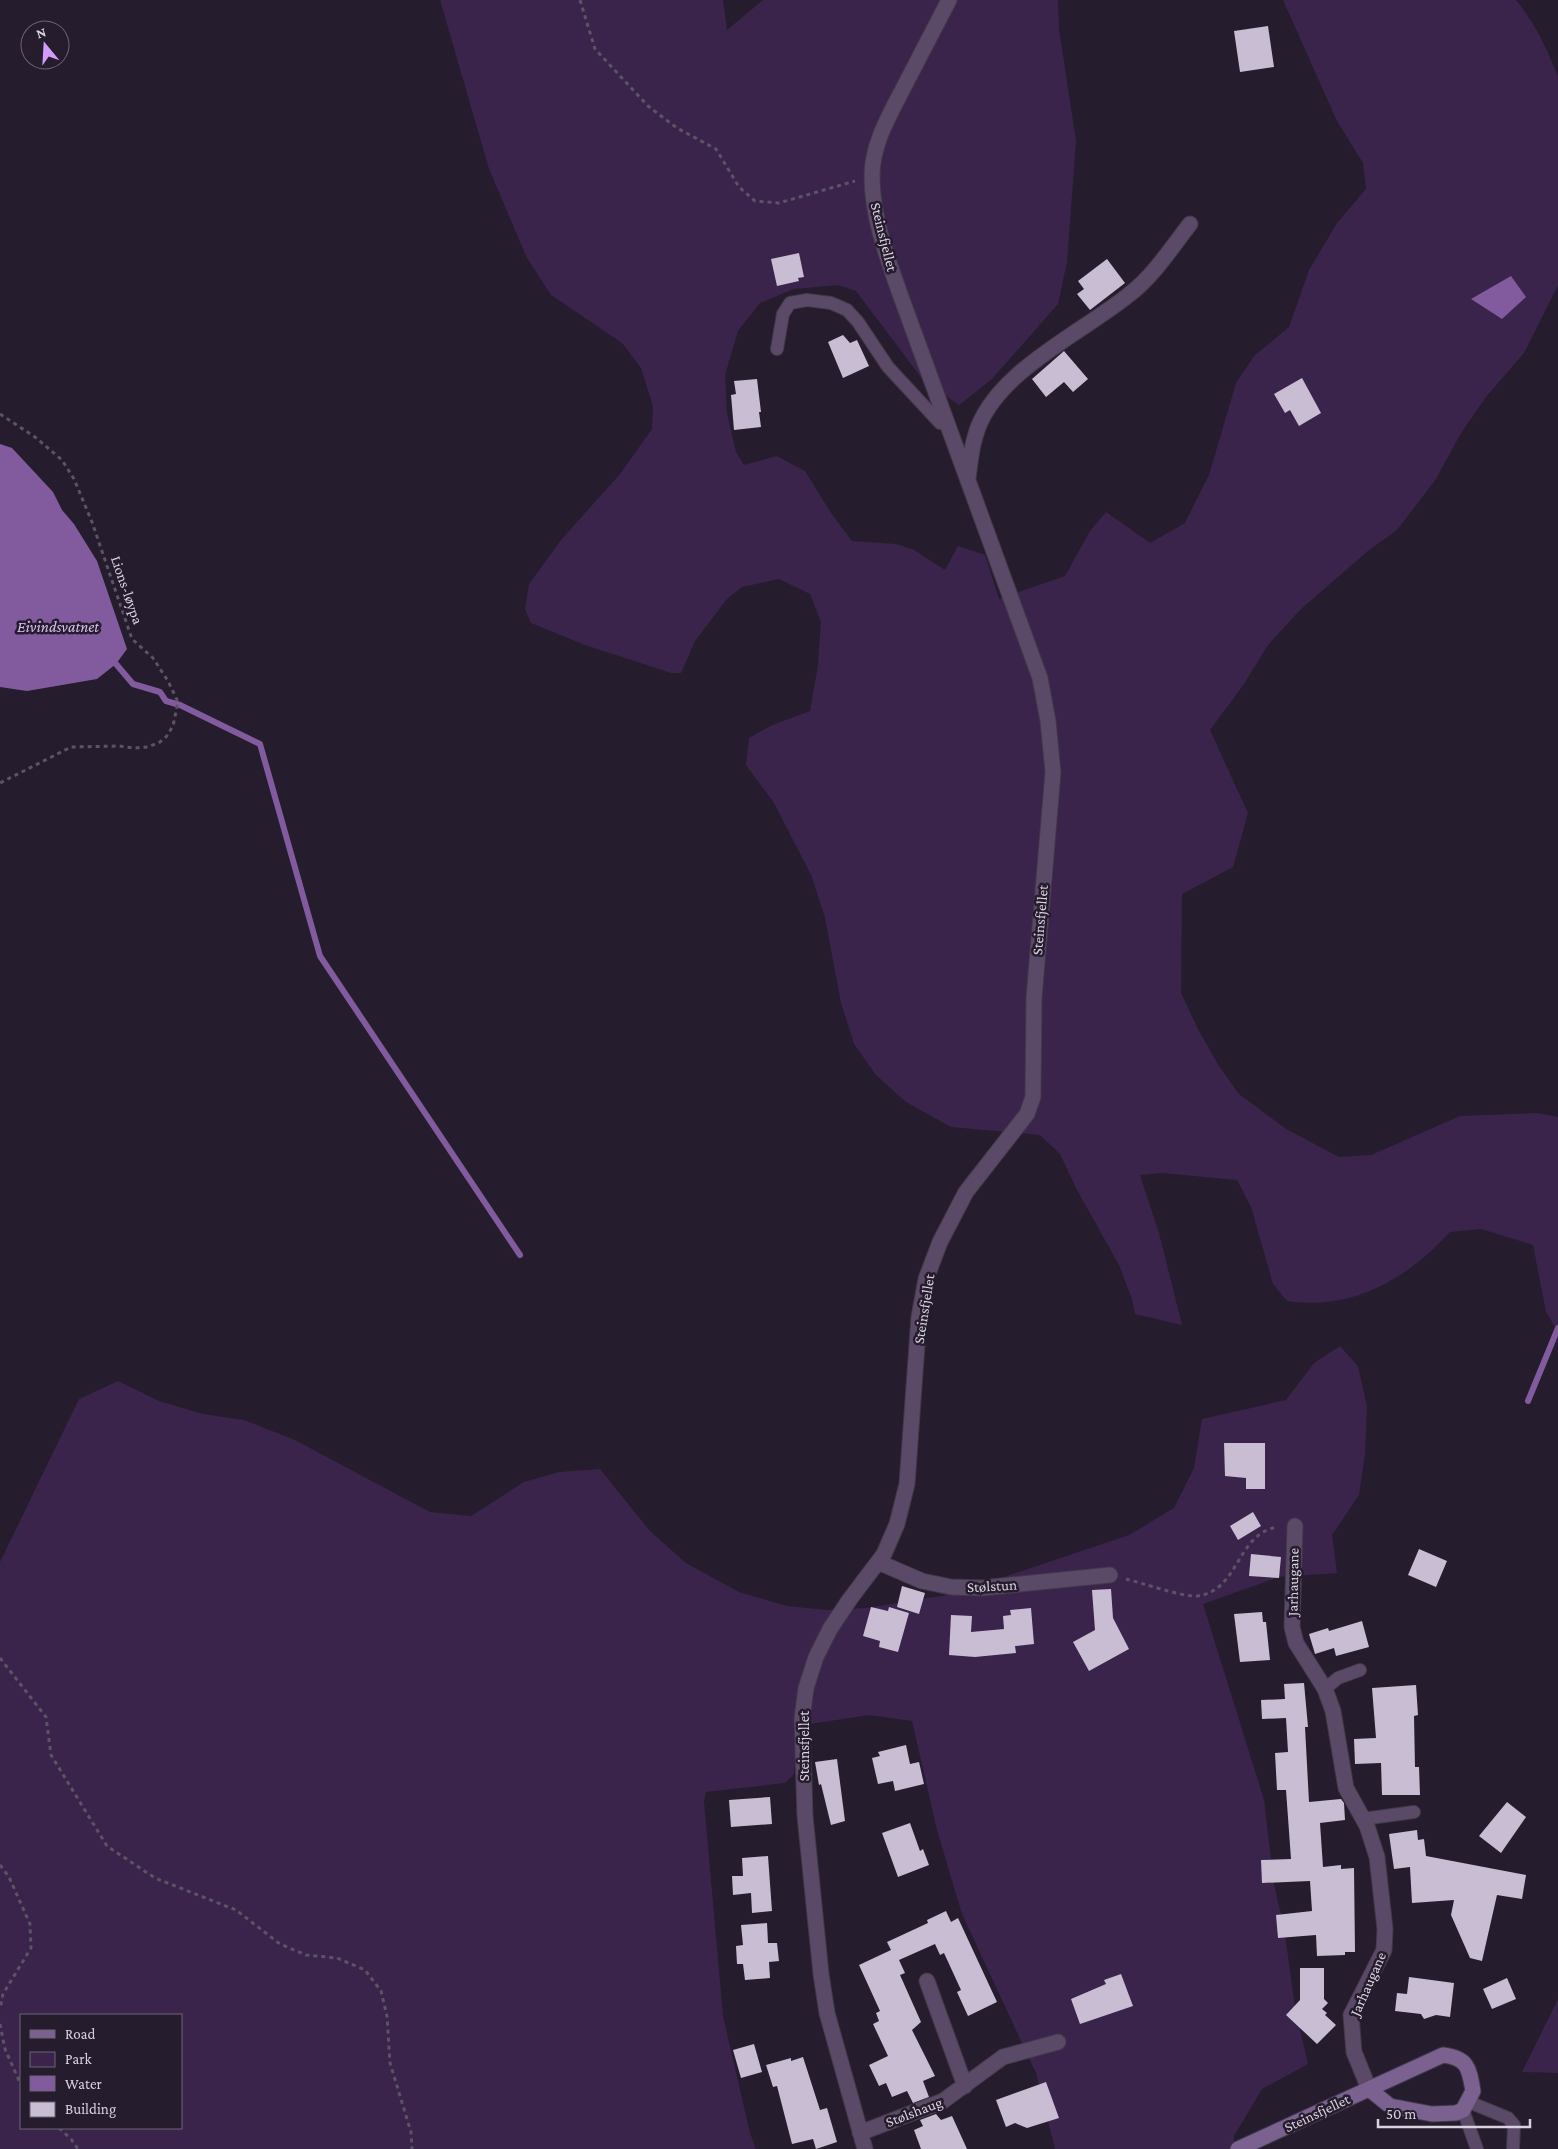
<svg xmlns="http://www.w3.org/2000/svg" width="1558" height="2149" font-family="'Crimson Pro',serif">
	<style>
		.green { fill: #3a244b; fill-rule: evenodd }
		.water { fill: #825b9f }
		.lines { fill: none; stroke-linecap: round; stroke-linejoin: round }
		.stream { stroke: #825b9f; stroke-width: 6 }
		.building { fill: #c9bdd4 }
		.lane-casing { stroke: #423949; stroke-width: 14 }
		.street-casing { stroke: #423949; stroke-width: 17 }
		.secondary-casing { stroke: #423949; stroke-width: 17 }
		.path { stroke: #5c5464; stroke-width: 3; stroke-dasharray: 4 4; stroke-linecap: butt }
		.lane { stroke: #5a4a67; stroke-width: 12 }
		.street { stroke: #5a4a67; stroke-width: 15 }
		.secondary { stroke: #7a618f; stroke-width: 15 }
		.labels { text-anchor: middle; stroke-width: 5; stroke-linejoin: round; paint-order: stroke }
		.street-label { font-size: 15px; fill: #d9d2df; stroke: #251c2d }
		.water-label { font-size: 16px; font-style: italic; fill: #debff8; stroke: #251c2d }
	</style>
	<rect width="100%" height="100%" fill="#251c2d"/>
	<path class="green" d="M440,0H723L727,30L763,0H1058L1059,29L1076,141L1067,262L1058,304L992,379L959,405L923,380L856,291L838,285L794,289L760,303L738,331L725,375L727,413L736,452L744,465L777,456L805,471L831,513L852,541L896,544L914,550L945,570L958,546L985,555L999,599L1065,576L1090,531L1106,512L1150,543L1185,523L1209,475L1236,383L1254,356L1289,327L1309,270L1337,223L1366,189L1363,163L1337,121L1283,0H1516C1535,23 1547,49 1558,76V285L1524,353L1486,397L1461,433L1436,479L1397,530L1369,550L1300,610L1268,645L1244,684L1210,730L1248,813L1233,867L1182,894L1181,993L1199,1031L1219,1066L1239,1094L1286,1129L1339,1157L1371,1155L1460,1116L1538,1113L1558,1117V1332L1546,1312L1533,1245L1481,1229L1450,1232C1407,1279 1352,1311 1287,1301L1273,1284L1251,1207L1237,1180L1162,1173L1140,1175L1159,1233L1182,1325L1135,1314L1132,1299L1119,1265L1077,1190L1060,1154L1040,1135L951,1127L906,1102L876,1075L854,1044L841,1003L825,918L812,877L774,803L746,765L749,738L770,726L810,711L818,665L821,622L810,594L779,579L742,587L727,599L695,641L681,673H671L585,645L531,623L525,609L529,584L561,540L620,474L652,429L653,406L641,368L622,343L551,295L527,258L489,169Z
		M1340,1346L1358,1366L1367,1407L1365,1454L1359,1495L1332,1535L1337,1573L1279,1577L1203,1604L1264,1800L1274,1885L1284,1927L1295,2007L1308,2064L1262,2089L1234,2136V2149H1055L1036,2073L962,1914L937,1830L912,1721L869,1715L804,1725L798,1732L794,1774L785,1783L706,1792L704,1801L723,2016L750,2133L756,2149H0V1562L79,1399L118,1381L159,1401L203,1414L244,1420L295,1440L430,1512L471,1516L524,1482L559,1472L600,1469L650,1531L686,1563L739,1592L787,1606L828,1610L866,1608L953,1594L1129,1535L1174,1508L1194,1468L1202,1419L1286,1400L1314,1363ZM21,2015H181V2128H21Z
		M1558,1999V2073L1522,2072Z"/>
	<path class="water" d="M1511,276L1526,297L1502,319L1471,299Z
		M0,444L12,448L53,492L62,510L74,524L97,561L127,649L116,664L97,679L27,691L0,687Z"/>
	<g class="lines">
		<path class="stream" d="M116,664L133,684L160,692L166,701L180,705L260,744L320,956L520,1255
			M1528,1401L1558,1328"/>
	</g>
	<path class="building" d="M1268,26L1274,67L1240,72L1234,31Z
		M799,253L804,277L798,278L799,281L777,286L771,259Z
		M1107,259L1125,283L1090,310L1077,294L1084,289L1078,281Z
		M843,335L850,343L857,340L869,366L843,378L828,342Z
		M1064,351L1088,379L1073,392L1064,382L1046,397L1032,379Z
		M1302,378L1321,413L1299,426L1290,410L1285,413L1274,394Z
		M757,379L761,412H759L761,427L734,430L731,395L736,394L734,381Z
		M1224,1443H1265V1489H1246V1478L1225,1476Z
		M1253,1512L1261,1526L1238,1540L1230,1526Z
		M1419,1549L1447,1561L1436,1587L1408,1575Z
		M1251,1554L1281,1557L1279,1578L1249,1576Z
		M902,1586L925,1593L919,1614L897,1607Z
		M1111,1589L1113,1618L1129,1649L1089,1671L1073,1642L1095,1630L1092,1590Z
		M871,1607L888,1611L889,1607L909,1613L898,1652L879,1647L880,1641L863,1636Z
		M1031,1608L1034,1644L1015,1646L1016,1653L975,1657L949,1655L951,1615L972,1616L971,1632L1004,1629L1003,1616L1011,1615L1010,1610Z
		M1262,1612L1263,1622H1266L1270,1660L1240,1662L1234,1614Z
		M1362,1621L1369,1647L1336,1656L1334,1648L1315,1654L1309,1634L1328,1628L1329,1631Z
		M1304,1683L1308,1727H1305L1309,1802L1341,1799L1344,1803L1345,1820L1320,1823L1323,1867L1341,1865V1869L1354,1868L1355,1952H1345V1955L1317,1956L1316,1935L1278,1938L1276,1915L1312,1911L1310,1881L1262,1883L1261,1860L1291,1859L1286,1790H1277L1275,1753L1288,1752L1286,1718L1262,1719L1261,1700L1285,1699L1284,1684Z
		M1416,1685L1418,1715L1414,1716L1415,1767H1419L1420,1795H1382L1381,1763L1355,1764L1354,1739L1376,1738L1372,1688Z
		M906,1745L910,1764L919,1762L924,1784L895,1791L893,1781L878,1784L872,1758L880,1756L878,1752Z
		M837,1759L845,1821L831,1825L821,1784L819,1785L815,1762Z
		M770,1797L772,1824L731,1827L729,1800Z
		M1507,1802L1526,1817L1501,1853L1479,1836Z
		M910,1823L920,1851L923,1849L929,1865L898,1877L882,1833Z
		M1417,1830L1418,1840L1424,1839L1426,1856L1526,1875L1522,1899L1497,1895L1482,1961L1470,1958L1451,1915L1454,1900L1412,1903L1410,1867L1394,1869L1389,1834Z
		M768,1856L772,1911L752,1913L751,1893L733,1895L732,1876H743L742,1858Z
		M946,1911L951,1922L958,1918L997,2002L968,2016L957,1992L961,1990L944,1953L940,1955L935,1944L899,1960L905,1973L900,1975L921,2022L912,2030L935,2076L923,2081L929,2097L913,2103L907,2091L892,2097L886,2083L879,2086L869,2065L888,2056L873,2024L879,2021L876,2013L880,2011L859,1965L891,1950L887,1942L928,1923L927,1920Z
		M767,1923L768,1943H777L779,1961L769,1962L770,1978L745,1980L743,1964H737L736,1946L743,1945L741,1925Z
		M1300,1968H1324V1999L1328,2003L1322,2009L1327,2013L1325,2015L1336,2025L1317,2044L1286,2015L1300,2000Z
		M1121,1974L1133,2006L1080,2024L1071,1999L1106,1984L1104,1980Z
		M1409,1977L1454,1983L1450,2017L1436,2015L1424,2019L1421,2014L1395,2011L1397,1993L1407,1994Z
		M1507,1978L1516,1999L1492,2009L1483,1989Z
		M754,2044L762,2072L741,2078L733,2050Z
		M803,2057L820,2110L827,2108L837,2142L816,2149L813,2139L792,2144L777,2086L773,2087L766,2065L791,2058V2061Z
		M1046,2082L1059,2118L1027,2128L1015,2123L1006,2127L996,2100Z
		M936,2114L941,2120L952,2116L967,2149H921L914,2130L923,2126L920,2120Z"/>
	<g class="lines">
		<defs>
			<path id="lane" d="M777,349L783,314L790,303L807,300L831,303L847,310L858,322L888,367L940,423L948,424
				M1325,1689L1338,1678L1360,1670
				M1363,1819L1414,1812
				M1469,2102L1508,2118L1514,2125L1513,2149
				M1463,2110L1477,2149"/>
			<path id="street" d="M968,478C970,464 971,450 975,437C991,373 1083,333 1131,293C1154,275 1172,247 1190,224
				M1295,1526L1292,1627L1296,1643L1325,1689L1333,1711L1346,1788L1367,1826L1377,1857L1385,1929L1384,1950L1351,2015L1354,2052L1369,2089
				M878,1562L922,1581L951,1587L982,1588L1110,1575
				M927,1981L965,2086
				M860,2133L943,2101L1003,2057L1058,2042
				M865,2149L827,2013L821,1974L805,1816L802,1718L806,1688L816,1657L830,1629L850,1599L884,1554L897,1524L907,1484L919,1317L926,1279L940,1242L966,1192L1027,1114L1033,1097L1034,998L1053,772L1048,721L1040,678L900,294C887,257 872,217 872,176C872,142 892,111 907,81C921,54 935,27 949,0"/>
			<path id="secondary" d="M1238,2149L1443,2055C1468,2058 1469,2068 1473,2091L1463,2110L1456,2113L1432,2114L1390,2106L1369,2089"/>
		</defs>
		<use href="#lane" class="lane-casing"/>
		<use href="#street" class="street-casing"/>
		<use href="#secondary" class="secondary-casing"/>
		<path class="path" d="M580,0L595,49L648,106L677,128L716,149L739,187L755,201L779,203L855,181
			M0,414L35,437L62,460L74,479L92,522L132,639L153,658L168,681L178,702L173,726L166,737L160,742L148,747L134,748L119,746L71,747L0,783
			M1126,1579C1142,1583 1183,1597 1197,1596C1240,1591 1236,1533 1278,1527
			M0,1658L46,1717L51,1755L107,1846L155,1878L236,1910L280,1944L306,1955L337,1958L365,1970L381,1991L387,2016L390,2063L411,2132L412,2149
			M0,1865L9,1877L30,1924L31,1948L3,1994L0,2009
			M0,2024L5,2049L21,2085
			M59,2128L71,2139L78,2149"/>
		<use href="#lane" class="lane"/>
		<use href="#street" class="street"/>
		<use href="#secondary" class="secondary"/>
	</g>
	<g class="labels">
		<g class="street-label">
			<text transform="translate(884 237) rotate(76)" y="5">Steinsfjellet</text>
			<text transform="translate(127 590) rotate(71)" y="5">Lions-løypa</text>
			<text transform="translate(1040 920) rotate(-85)" y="5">Steinsfjellet</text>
			<text transform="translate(924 1309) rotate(-81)" y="5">Steinsfjellet</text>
			<text transform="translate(1293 1582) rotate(-89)" y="5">Jarhaugane</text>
			<text transform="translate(992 1586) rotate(-3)" y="5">Stølstun</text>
			<text transform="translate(804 1746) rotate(-90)" y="5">Steinsfjellet</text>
			<text transform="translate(1368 1984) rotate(-66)" y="5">Jarhaugane</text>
			<text transform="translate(914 2112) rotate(-21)" y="5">Stølshaug</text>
			<text transform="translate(1317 2113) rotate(-25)" y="5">Steinsfjellet</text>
		</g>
		<g class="water-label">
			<text x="58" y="632">Eivindsvatnet</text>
		</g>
	</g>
	<rect x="20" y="2014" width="162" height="115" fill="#251c2d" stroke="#6d6574"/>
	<rect x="30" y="2030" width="25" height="8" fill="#7a618f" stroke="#6d6574"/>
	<text x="65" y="2039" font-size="15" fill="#d9d2df">Road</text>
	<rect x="30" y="2052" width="25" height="15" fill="#3a244b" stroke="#6d6574"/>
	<text x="65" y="2064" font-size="15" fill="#d9d2df">Park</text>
	<rect x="30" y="2076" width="25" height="15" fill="#825b9f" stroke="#6d6574"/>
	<text x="65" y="2089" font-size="15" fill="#d9d2df">Water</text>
	<rect x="30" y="2102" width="25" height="15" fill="#c9bdd4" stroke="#6d6574"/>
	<text x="65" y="2114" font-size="15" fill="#d9d2df">Building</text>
	<g transform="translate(45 45) rotate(342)"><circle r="24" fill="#251c2d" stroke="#6d6574"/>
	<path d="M0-4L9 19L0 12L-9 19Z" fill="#d29cfd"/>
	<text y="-8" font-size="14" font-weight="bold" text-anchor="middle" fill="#d9d2df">N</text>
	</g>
	<path d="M1378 2119v8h152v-8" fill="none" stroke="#d9d2df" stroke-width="2.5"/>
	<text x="1386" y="2119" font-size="15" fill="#d9d2df" stroke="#251c2d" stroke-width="4" paint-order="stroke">50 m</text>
</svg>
